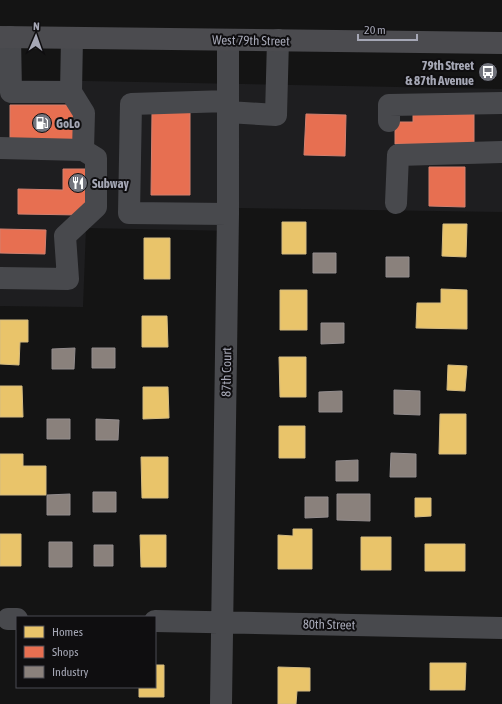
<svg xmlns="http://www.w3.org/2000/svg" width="502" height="704" font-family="'Asap Condensed',sans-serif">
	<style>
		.built { fill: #1e1e20 }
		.homes { fill: #e9c46a; stroke: #d5bb80 }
		.shops { fill: #e76f51; stroke: #d3806f }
		.industry { fill: #8a817c; stroke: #928c8d }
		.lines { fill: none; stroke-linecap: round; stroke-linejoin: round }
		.minor { stroke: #48494d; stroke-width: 22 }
		.major { stroke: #4b4b4f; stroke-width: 22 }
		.labels { text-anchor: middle; stroke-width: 4; stroke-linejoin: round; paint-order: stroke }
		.street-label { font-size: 13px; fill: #a5a7b5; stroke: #0f0e10 }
		.poi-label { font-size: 13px; font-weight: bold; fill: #a5a7b5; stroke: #0f0e10; text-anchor: start }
	</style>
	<rect width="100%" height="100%" fill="#141414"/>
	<path class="built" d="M0,80H34L502,89V212L237,208L236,231L86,228L83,307L0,306Z"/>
	<path class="homes" d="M282,222H306V254H282Z
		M443,224H467L466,257L442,256Z
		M144,238H170V279H144Z
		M441,289L467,290V329L416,328L417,303H441Z
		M280,290H307V330H280Z
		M142,316H167L168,347H142Z
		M0,320H28V342H20L19,365L0,364Z
		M279,357H306V397H280Z
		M448,365L467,366L465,391L447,390Z
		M0,386H22L23,417H0Z
		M143,387H168L169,418L143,419Z
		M440,414H466V454H439Z
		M279,426H305V458H279Z
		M0,454H23V466H46V495H0Z
		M141,457H168V498H142Z
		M415,498H431V516L415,517Z
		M293,529H312V569H278V535L293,536Z
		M0,534H21V566H0Z
		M140,535H166V567H141Z
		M361,537H391V570H361Z
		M425,544H465V571H425Z
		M430,663H466L465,690H430Z
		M155,665H164V697H139V687H155Z
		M278,667L310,668V691H297L296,704H278Z"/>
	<path class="shops" d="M10,105H74V141H10Z
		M152,112H190V195H151Z
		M306,114L346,115L345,156L304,155Z
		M413,114H474V145L395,144V122H413Z
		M429,167H465V207L429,206Z
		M63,169H93L92,205L80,215L18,214V189L63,190Z
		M0,229L46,230L45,254L0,253Z"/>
	<path class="industry" d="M313,253H336V273H313Z
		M386,257H409V277H386Z
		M321,323H344V343L321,344Z
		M75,348L74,369H52V349Z
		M92,348H115V368H92Z
		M394,390L420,391V415L394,414Z
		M342,391V412H319V392Z
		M47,419H70V439H47Z
		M96,419L119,420L118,440H96Z
		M391,453L416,454V477H390Z
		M358,460V481H336V461Z
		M93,492H116V512H93Z
		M70,494V515H47V495Z
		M337,494H370V521L337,520Z
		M305,497H328V517L305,518Z
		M49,542H72V567H49Z
		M94,545H113V566H94Z"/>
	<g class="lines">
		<path class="minor" d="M10,37L11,92H71L72,38
			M228,112L276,115L278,40
			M389,121V105L502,103
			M0,148L83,150L84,113L71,92
			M396,203L398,155L502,152
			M228,214L129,213L131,104L228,101
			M0,278L68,279L65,236L96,207V158L83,150
			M8,619H17
			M155,621L502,628
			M221,704L228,214V40"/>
		<path class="major" d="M0,37L502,43"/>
	</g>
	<defs>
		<symbol id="bus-disc" viewBox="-11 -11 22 22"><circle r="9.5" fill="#72747d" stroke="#0f0e10"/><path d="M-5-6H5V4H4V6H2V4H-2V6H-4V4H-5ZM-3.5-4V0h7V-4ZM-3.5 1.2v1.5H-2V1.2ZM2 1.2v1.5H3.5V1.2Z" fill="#fff"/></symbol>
		<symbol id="fuel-disc" viewBox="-11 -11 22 22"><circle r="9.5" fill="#72747d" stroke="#0f0e10"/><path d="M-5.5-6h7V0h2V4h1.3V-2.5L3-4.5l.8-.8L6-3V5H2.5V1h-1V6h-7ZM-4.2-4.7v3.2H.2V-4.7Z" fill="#fff"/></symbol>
		<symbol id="restaurant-disc" viewBox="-11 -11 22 22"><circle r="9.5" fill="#72747d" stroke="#0f0e10"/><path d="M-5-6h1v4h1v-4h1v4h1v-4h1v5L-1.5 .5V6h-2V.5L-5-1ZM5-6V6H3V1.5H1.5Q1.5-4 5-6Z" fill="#fff"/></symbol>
	</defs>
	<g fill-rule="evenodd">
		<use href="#bus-disc" x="477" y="61" width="22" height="22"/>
		<use href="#fuel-disc" x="31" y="112" width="22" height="22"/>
		<use href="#restaurant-disc" x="67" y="172" width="22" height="22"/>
	</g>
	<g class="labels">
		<g class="street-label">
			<text transform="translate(251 40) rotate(1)" y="5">West 79th Street</text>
			<text transform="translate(226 372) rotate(-89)" y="5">87th Court</text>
			<text transform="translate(329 624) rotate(1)" y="5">80th Street</text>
		</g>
		<g class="poi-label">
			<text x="474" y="70" text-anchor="end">79th Street<tspan x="474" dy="15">&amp; 87th Avenue</tspan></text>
			<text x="56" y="128">GoLo</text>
			<text x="92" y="188">Subway</text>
		</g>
	</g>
	<rect x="16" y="616" width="140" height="72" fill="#0f0e10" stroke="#4b4b52"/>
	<rect x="24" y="626" width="20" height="12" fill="#e9c46a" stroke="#4b4b52"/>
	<text x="52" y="636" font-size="12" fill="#a5a7b5">Homes</text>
	<rect x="24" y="646" width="20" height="12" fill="#e76f51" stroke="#4b4b52"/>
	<text x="52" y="656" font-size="12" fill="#a5a7b5">Shops</text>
	<rect x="24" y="666" width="20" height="12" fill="#8a817c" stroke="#4b4b52"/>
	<text x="52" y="676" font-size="12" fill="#a5a7b5">Industry</text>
	<g transform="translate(36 36) rotate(2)" stroke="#0f0e10" stroke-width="3" paint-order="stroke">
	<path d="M0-3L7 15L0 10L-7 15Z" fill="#a5a7b5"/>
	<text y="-6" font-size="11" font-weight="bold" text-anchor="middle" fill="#a5a7b5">N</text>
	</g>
	<path d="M358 34v6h59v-6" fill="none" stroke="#a5a7b5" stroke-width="2"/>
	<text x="364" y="34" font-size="12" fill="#a5a7b5" stroke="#0f0e10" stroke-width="3" paint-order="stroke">20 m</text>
</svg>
